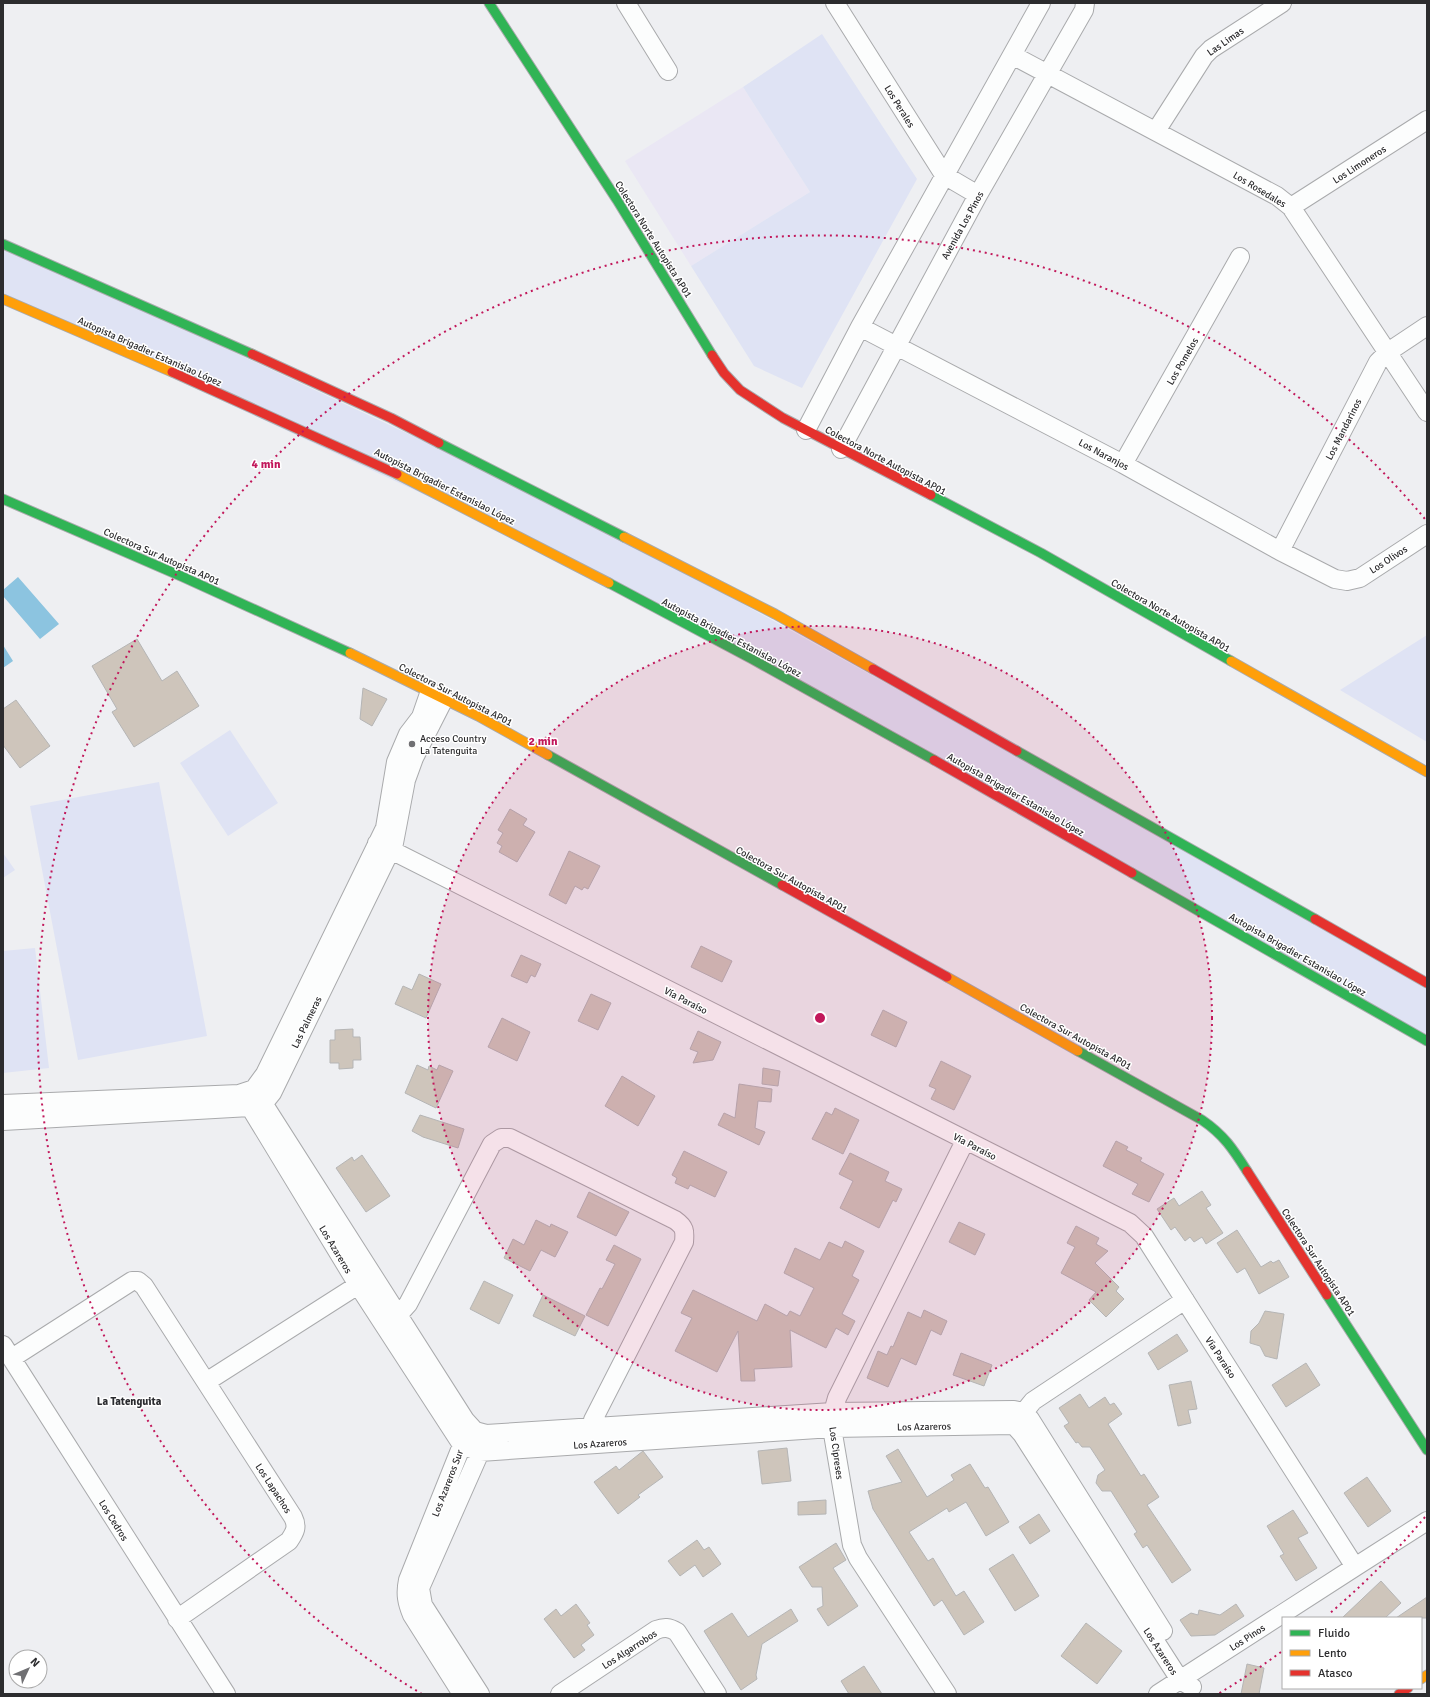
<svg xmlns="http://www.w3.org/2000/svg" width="1430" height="1697" font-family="Signika,sans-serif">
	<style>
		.industrial { fill: #eae7f4 }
		.green { fill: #dfe3f4 }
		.water { fill: #8cc4e0 }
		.building { fill: #cec5bb; stroke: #b5b5b5 }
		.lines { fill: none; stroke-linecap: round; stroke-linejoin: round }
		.street-casing { stroke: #a9aaac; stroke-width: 20 }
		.fast-casing { stroke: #a9aaac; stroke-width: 11 }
		.slow-casing { stroke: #a9aaac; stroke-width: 11 }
		.jam-casing { stroke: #a9aaac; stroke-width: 11 }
		.street { stroke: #fcfdfd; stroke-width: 18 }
		.fast { stroke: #30b455; stroke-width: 9 }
		.slow { stroke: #ff9f0a; stroke-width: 9 }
		.jam { stroke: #e5322d; stroke-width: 9 }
		.ring { fill: none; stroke: #c2185b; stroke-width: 2; stroke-dasharray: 2 4 }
		.poi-dot { fill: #707073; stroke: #fff; stroke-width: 1.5 }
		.labels { text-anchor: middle; stroke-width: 3; stroke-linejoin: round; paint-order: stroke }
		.street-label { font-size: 10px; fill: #2c2c2e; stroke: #fff }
		.poi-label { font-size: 10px; fill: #2c2c2e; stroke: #fff; text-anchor: start }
		.neighbourhood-label { font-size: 11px; font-weight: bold; fill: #2a2b2f; stroke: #fff }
		.centre { fill: #c2185b; stroke: #fff; stroke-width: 2 }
		.ring-label { font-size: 12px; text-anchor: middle; font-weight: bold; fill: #c2185b; stroke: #fff; stroke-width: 3; stroke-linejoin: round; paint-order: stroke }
	</style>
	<rect width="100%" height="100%" fill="#eeeff2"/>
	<path class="industrial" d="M743,87L810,192L691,266L625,161Z"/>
	<path class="green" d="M822,34L917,179L802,388L754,366L691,266L810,192L743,87Z
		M3,244L586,517L1427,983V1041L565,560L3,299Z
		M1427,635V742L1340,690Z
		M230,730L278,803L228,836L180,763Z
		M159,782L207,1036L78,1060L30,806Z
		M3,853L15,870L3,878Z
		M35,948L49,1068L3,1073V951Z"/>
	<path class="water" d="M18,577L59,624L40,639L3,596V590Z
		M3,645L13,661L3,668Z"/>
	<path class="building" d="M137,639L162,681L177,671L199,706L134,747L112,712L117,709L92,666Z
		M363,688L387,699L372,726L360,719Z
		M16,700L50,746L20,768L3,745V709Z
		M510,809L527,819L523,825L535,832L517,862L499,852L502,846L497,843L503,833L498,830Z
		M569,851L600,866L588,889L584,887L582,890L575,886L566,904L549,895Z
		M701,946L732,961L722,982L691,967Z
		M521,955L541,964L535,977L531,975L527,983L511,976Z
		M419,974L441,984L426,1018L395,1004L403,986L412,990Z
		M591,994L611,1003L598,1030L578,1021Z
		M883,1010L907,1022L896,1047L871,1035Z
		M502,1018L530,1032L517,1061L488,1047Z
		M353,1029V1037H360L361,1060H353V1068L339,1069V1063H330V1040H335V1030Z
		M698,1031L721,1042L713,1060L693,1063L698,1052L690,1049Z
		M941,1061L971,1076L954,1110L931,1099L936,1089L929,1086Z
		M417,1065L428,1070L429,1066L437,1070L439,1065L453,1071L436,1108L405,1093Z
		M763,1068L780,1071L778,1086L762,1084Z
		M622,1076L655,1096L638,1126L605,1106Z
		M739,1084L772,1089L771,1102L758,1101L755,1128L765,1132L759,1145L718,1125L724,1113L735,1118Z
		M835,1108L859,1120L843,1154L812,1139L826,1112L832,1115Z
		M420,1115L464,1129L458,1148L423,1137L412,1131Z
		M1116,1141L1128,1147L1126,1150L1142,1158L1140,1161L1164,1174L1149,1202L1132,1194L1138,1184L1103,1166Z
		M684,1151L727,1172L715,1197L690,1185L688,1189L675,1183L677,1178L672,1175Z
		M850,1153L889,1172L885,1181L902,1189L896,1202L893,1200L879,1228L840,1208L853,1181L839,1174Z
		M362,1155L390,1196L366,1212L336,1168L352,1157L354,1161Z
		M1202,1191L1211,1205L1206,1208L1223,1233L1206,1244L1202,1237L1194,1242L1190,1237L1185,1241L1175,1227L1171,1230L1157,1209L1174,1198L1179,1206Z
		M589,1192L629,1212L616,1236L577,1217Z
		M536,1220L550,1227L551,1224L568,1232L555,1257L541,1250L530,1271L504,1258L513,1239L524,1245Z
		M959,1222L985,1234L975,1255L949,1242Z
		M1076,1226L1099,1238L1096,1244L1108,1251L1095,1263L1119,1287L1116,1291L1124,1299L1106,1317L1089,1300L1096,1292L1061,1273L1075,1247L1067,1243Z
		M1237,1230L1261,1267L1271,1261L1273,1263L1279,1260L1289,1277L1259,1294L1245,1268L1237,1273L1217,1243Z
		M845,1241L864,1251L852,1276L859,1280L842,1314L855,1321L848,1335L836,1328L826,1348L790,1330L792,1367L754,1369L755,1381H741L738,1331L717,1372L675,1351L692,1318L681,1313L693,1290L757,1321L765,1304L787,1316L790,1311L800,1316L814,1288L784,1273L795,1248L820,1260L829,1242L842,1248Z
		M614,1245L641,1259L608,1326L586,1315L600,1288L602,1289L615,1264L606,1260Z
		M484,1281L513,1295L499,1324L470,1309Z
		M543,1295L585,1316L575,1336L533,1316Z
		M924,1310L947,1321L941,1335L931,1330L916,1365L901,1358L888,1387L867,1378L878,1351L887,1355L891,1346L893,1347L908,1312L921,1318Z
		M1265,1311L1284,1314L1277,1359L1265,1356L1260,1346L1250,1343L1251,1331L1259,1323Z
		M1177,1334L1188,1351L1158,1370L1148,1353Z
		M961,1353L992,1365L984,1386L953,1375Z
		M1306,1363L1320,1385L1286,1407L1272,1385Z
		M1191,1381L1197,1409L1188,1410L1191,1423L1178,1426L1169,1385Z
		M1080,1394L1089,1408L1105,1397L1110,1405L1114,1403L1122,1414L1108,1424L1141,1476L1144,1474L1159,1497L1147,1505L1191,1570L1172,1583L1147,1545L1143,1548L1134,1534L1137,1532L1111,1491H1102L1096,1483L1098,1475L1105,1470L1090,1447H1082L1078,1442L1076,1443L1064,1426L1069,1423L1059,1408Z
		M787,1448L791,1481L762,1484L758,1451Z
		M898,1449L927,1497L954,1480L951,1475L970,1464L985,1488L988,1487L1009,1522L986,1536L966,1502L949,1512L947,1508L909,1532L928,1561L933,1558L956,1596L964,1591L984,1622L964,1635L942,1600L934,1606L873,1509L868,1491L902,1482L886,1456Z
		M643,1451L663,1477L638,1495L640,1497L618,1514L594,1482L616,1466L619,1470Z
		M1367,1477L1391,1511L1368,1527L1344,1493Z
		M826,1500V1514L798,1515V1502Z
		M1293,1510L1308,1533L1298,1538L1317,1568L1296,1581L1280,1556L1284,1554L1267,1526Z
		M1039,1514L1050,1531L1030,1544L1019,1527Z
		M697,1540L704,1550L709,1547L721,1564L703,1577L695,1565L680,1576L668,1561Z
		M836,1543L846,1560L833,1568L858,1606L828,1626L817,1609L823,1606L822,1587H812L799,1567Z
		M1013,1554L1039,1596L1015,1611L989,1569Z
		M1381,1581L1401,1603L1385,1618H1342Z
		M1427,1597V1618H1396Z
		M576,1604L590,1623L587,1625L594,1635L581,1645L585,1650L574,1658L544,1619L556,1609L561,1616Z
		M1236,1604L1244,1616L1215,1635L1191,1636L1180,1620L1191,1613L1198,1615L1199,1610L1220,1615Z
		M791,1609L798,1621L762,1644L756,1675L757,1679L741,1690L704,1631L732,1613L748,1637Z
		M1086,1623L1122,1651L1097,1684L1061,1656Z
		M1247,1664L1264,1668L1259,1694H1241Z
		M864,1666L882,1694H849L841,1681Z"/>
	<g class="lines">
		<defs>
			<path id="street" d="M626,3L668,71
				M835,3L944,175L978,195
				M1012,55L1277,196L1291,207L1427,412
				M1156,131L1204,56L1211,49L1282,3
				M1291,207L1427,120
				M860,327L1123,464L1280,551L1335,579L1347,581L1360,578L1427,534
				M806,430L860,327L1041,3
				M841,449L978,195L1084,10L1085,3
				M1123,464L1240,257
				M1280,551L1378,362L1388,352L1427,326
				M377,843L1130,1223L1144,1236L1355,1567L1427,1521
				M254,1089L250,1107L358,1285L462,1445L480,1452L832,1428L1014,1425L1022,1434L1180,1680L1192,1687
				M254,1089L465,1420L475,1431L486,1434L833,1412L1014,1410L1023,1412L1030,1419L1163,1631
				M3,1104L239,1094L254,1089L265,1074L385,828L396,762L408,734L421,717L430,691
				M3,1121L250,1107L264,1103L272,1093L394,843L406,780L414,758L444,699
				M399,1314L408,1304L492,1144L501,1138H510L675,1220C685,1227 685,1231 684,1242L593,1420L592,1438
				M3,1345L226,1694
				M12,1358L132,1281H138L144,1286L293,1517C298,1527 295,1532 289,1541L177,1619
				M206,1382L358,1285
				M1016,1422L1033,1401L1185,1300
				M477,1441L480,1452L420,1588L423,1605L480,1694
				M462,1694L412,1615C407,1603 405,1594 408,1580L462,1445L471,1436
				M560,1694L656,1630C664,1627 669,1627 677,1632L717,1694
				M947,1694L858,1558L852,1545L832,1428L833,1412L837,1398L965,1141
				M1158,1694L1355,1567"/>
			<path id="fast" d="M489,3L617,200L712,355
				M3,244L252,354
				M439,443L624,537
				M931,495L1041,553L1231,661
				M3,499L183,577L350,653
				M609,583L752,659L934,760
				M1017,751L1315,919
				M548,755L782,885
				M1132,873L1427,1041
				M1078,1051L1202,1120C1224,1135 1233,1149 1247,1171
				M1327,1295L1427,1450"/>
			<path id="slow" d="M3,299L172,372
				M397,474L609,583
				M624,537L775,614L873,669
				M350,653L478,716L548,755
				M1231,661L1427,772
				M947,977L1078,1051
				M1421,1679L1427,1675"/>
			<path id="jam" d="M252,354L391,418L439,443
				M712,355L724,373L740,390L783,418L931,495
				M172,372L397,474
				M873,669L1017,751
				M934,760L1132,873
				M782,885L947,977
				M1315,919L1427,983
				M1247,1171L1327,1295
				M1399,1694L1408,1688"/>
		</defs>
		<use href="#street" class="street-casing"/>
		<use href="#fast" class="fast-casing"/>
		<use href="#slow" class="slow-casing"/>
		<use href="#jam" class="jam-casing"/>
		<use href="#street" class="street"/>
		<use href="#fast" class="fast"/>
		<use href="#slow" class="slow"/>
		<use href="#jam" class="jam"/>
	</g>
	<circle cx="820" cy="1018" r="392" fill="#c2185b" fill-opacity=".12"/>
	<g class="ring">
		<circle cx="820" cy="1018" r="392"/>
		<path d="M1425 1517A784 784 0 0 1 1329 1614M1281 1652A784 784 0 0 1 1218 1694M422 1694A784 784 0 1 1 1425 519"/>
	</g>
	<circle class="poi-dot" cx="412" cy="744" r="4"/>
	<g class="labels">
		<g class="street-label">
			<text transform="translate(1225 41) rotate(-35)" y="4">Las Limas</text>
			<text transform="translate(900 106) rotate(58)" y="4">Los Perales</text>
			<text transform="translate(1359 164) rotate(-33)" y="4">Los Limoneros</text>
			<text transform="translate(1260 189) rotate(31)" y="4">Los Rosedales</text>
			<text transform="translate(962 225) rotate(-61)" y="4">Avenida Los Pinos</text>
			<text transform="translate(654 239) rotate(58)" y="4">Colectora Norte Autopista AP01</text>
			<text transform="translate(150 351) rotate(24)" y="4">Autopista Brigadier Estanislao López</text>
			<text transform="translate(1182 361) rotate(-60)" y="4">Los Pomelos</text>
			<text transform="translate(1343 429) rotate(-63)" y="4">Los Mandarinos</text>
			<text transform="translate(1104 454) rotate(28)" y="4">Los Naranjos</text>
			<text transform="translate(886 460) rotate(28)" y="4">Colectora Norte Autopista AP01</text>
			<text transform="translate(445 486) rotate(27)" y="4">Autopista Brigadier Estanislao López</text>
			<text transform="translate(162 556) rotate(24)" y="4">Colectora Sur Autopista AP01</text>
			<text transform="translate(1388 559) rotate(-33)" y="4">Los Olivos</text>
			<text transform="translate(1171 615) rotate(30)" y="4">Colectora Norte Autopista AP01</text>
			<text transform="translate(732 637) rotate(28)" y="4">Autopista Brigadier Estanislao López</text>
			<text transform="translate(456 694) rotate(27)" y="4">Colectora Sur Autopista AP01</text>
			<text transform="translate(1016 794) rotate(30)" y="4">Autopista Brigadier Estanislao López</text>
			<text transform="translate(792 879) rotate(29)" y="4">Colectora Sur Autopista AP01</text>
			<text transform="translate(1298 954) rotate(30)" y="4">Autopista Brigadier Estanislao López</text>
			<text transform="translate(686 1000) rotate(27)" y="4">Vía Paraíso</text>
			<text transform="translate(306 1022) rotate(-64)" y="4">Las Palmeras</text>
			<text transform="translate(1076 1036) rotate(29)" y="4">Colectora Sur Autopista AP01</text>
			<text transform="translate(975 1146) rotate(27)" y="4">Vía Paraíso</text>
			<text transform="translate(336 1249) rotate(59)" y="4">Los Azareros</text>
			<text transform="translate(1319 1262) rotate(57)" y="4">Colectora Sur Autopista AP01</text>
			<text transform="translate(1221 1357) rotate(57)" y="4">Vía Paraíso</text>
			<text transform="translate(924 1426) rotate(-1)" y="4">Los Azareros</text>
			<text transform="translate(600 1443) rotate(-4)" y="4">Los Azareros</text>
			<text transform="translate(837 1453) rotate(82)" y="4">Los Cipreses</text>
			<text transform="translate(447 1483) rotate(-69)" y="4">Los Azareros Sur</text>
			<text transform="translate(274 1488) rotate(57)" y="4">Los Lapachos</text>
			<text transform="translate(114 1520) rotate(58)" y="4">Los Cedros</text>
			<text transform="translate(1247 1637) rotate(-33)" y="4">Los Pinos</text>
			<text transform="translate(629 1649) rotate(-33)" y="4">Los Algarrobos</text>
			<text transform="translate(1161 1651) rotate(57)" y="4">Los Azareros</text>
		</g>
		<g class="poi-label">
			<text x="420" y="742">Acceso Country<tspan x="420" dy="12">La Tatenguita</tspan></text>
		</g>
		<g class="neighbourhood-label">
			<text x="129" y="1405">La Tatenguita</text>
		</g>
	</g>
	<circle cx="820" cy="1018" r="6" class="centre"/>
	<g class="ring-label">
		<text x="266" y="468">4 min</text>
		<text x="543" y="745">2 min</text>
	</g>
	<rect width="1430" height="1697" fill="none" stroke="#2c2c2e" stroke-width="8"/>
	<rect x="1282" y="1617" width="140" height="72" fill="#ffffff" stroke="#ababab"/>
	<rect x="1290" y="1630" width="20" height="6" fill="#30b455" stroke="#ababab"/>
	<text x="1318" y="1637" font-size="12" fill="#2c2c2e">Fluido</text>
	<rect x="1290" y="1650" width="20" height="6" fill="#ff9f0a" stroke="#ababab"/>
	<text x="1318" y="1657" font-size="12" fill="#2c2c2e">Lento</text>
	<rect x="1290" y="1670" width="20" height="6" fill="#e5322d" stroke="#ababab"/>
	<text x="1318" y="1677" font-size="12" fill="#2c2c2e">Atasco</text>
	<g transform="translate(28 1669) rotate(46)"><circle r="19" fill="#ffffff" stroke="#ababab"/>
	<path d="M0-3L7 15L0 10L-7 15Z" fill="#707073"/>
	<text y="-6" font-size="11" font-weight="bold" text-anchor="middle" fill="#2c2c2e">N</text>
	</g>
</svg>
